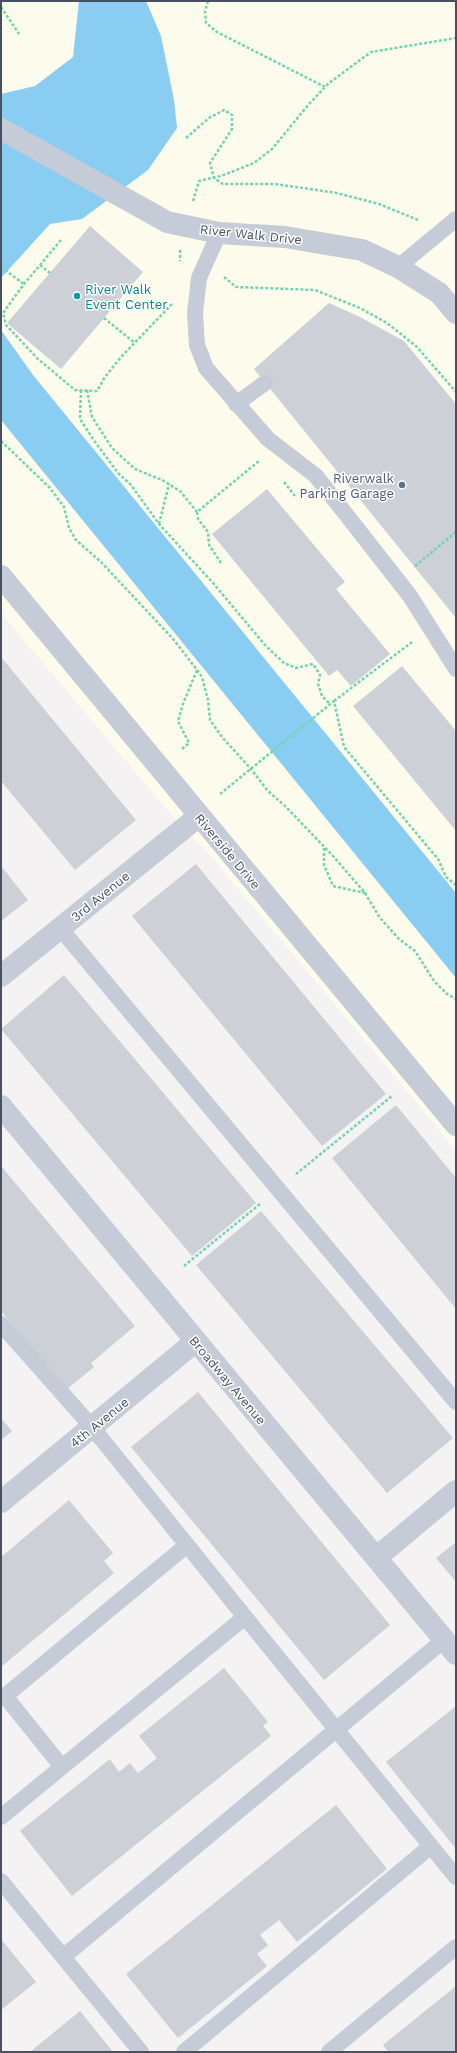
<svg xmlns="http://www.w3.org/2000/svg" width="457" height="2053" font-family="'Work Sans',sans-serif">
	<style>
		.commercial { fill: #fdfbec }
		.water { fill: #8acdf2 }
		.building { fill: #cdd0d6 }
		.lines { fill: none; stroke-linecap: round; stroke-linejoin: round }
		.path { stroke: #74d3b2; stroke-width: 2.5; stroke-dasharray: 3 2; stroke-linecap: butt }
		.service { stroke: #c5cbd7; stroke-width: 16 }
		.minor { stroke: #c5cbd7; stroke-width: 22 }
		.tertiary { stroke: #c5cbd7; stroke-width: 22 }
		.culture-dot { fill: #0f9aa8; stroke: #fff; stroke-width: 1.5 }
		.service-dot { fill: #5c6f8a; stroke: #fff; stroke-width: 1.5 }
		.labels { text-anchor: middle; stroke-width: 3; stroke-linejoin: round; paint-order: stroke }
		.street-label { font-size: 13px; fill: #485161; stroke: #fff }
		.culture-label { font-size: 13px; fill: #0d838f; stroke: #fff; text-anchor: start }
		.service-label { font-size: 13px; fill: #4e5e75; stroke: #fff; text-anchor: end }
	</style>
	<rect width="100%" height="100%" fill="#f4f2f2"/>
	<path class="commercial" d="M1,1H456V1150L215,861L164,806L1,613Z"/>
	<path class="water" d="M79,1H146L161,36L174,100L177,128L148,170L82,219L50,224L1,278V94L35,86L73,57Z
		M1,330L33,375L456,893V978L1,420Z"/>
	<path class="building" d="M90,226L143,272L61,369L7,323Z
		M329,303L360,317L404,341L456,404V618L254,369Z
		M267,489L345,582L336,589L390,654L351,686L337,670L329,676L212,534Z
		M1,657L136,820L75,870L1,781Z
		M402,666L456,731V831L353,706Z
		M196,864L386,1094L322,1146L132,916Z
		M1,866L28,900L1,921Z
		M64,975L256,1203L192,1256L1,1029Z
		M396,1105L456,1178V1309L332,1158Z
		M1,1166L135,1326L91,1363L94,1367L66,1390L1,1311Z
		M261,1211L453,1438L387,1493L196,1265Z
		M198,1392L390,1625L324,1680L131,1447Z
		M1,1418L12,1431L1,1440Z
		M69,1500L113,1553L104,1561L114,1573L1,1667V1557Z
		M456,1542V1582L436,1558Z
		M224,1668L268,1722L263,1726L271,1736L72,1896L20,1831L110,1759L119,1772L130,1763L138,1773L157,1758L139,1736Z
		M456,1706V1849L386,1762Z
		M336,1805L387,1869L297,1942L279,1920L260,1935L268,1945L257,1954L267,1966L178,2038L126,1974Z
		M1,1939L36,1982L1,2010Z
		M456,1986V2052H388L383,2045Z
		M80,2011L113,2052H30Z"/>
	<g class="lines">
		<path class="path" d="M208,1L205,11L206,23L217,32L325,87
			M1,7L19,34
			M186,138L209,118L224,110L232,115V129L210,163L214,178L223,184H275L337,193L379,204L418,220
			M193,201L199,181L221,176L254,163L272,149L309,104L329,83L371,52L456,38
			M61,240L24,284L3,313L6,325L38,359L75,390L97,391L105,377L121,357L172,304
			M180,250V261
			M40,265L50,273
			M1,267L24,284
			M224,277L236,287L315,290L360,308L387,323L417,347L456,392
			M104,318L135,343
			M81,390L80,419L93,439L118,473L131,485L159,524L213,583L265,645L284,663L296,668L313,664L320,675L318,684L322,696L330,704
			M87,390L92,417L112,448L135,469L162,480L180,491L197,512
			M1,441L50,488L64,507L69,528L76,540L101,562L174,640L197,670L202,677L208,700L210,720L222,737L251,769L267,790L286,807L333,856L365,893L380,918L399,939L415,951L434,981L447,994L456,999
			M284,482L295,496
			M159,524L169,484
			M221,563L209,545L208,532L198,519L197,512L259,461
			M415,566L456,532
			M334,701L412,642
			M182,749L189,743L178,721L183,704L197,670
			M220,794L334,701L344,747L438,859L446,877L456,885
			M324,848V865L333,886L365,893
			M296,1174L392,1096
			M184,1266L260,1204"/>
		<path class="service" d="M219,233L199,278L195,313L197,345L206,368L268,439L316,476L410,596L456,669
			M398,267L456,219
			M236,404L265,383
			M60,928L456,1402
			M1,1324L92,1427L245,1617L1,1817
			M245,1617L456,1877
			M62,1767L5,1696L187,1545
			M1,1881L141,2052
			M63,1957L444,1640
			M184,2052L431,1846
			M329,2052L456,1947"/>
		<path class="minor" d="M1,576L456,1125
			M1,976L199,816
			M1,1106L456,1654
			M1,1502L196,1341
			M376,1558L456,1491"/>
		<path class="tertiary" d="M1,129L167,222L219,233L285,237L362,250L398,267L439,293L456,313"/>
	</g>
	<circle class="culture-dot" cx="77" cy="296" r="4"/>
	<circle class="service-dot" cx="402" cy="485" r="4"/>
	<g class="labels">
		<g class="street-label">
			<text transform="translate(251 234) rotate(6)" y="5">River Walk Drive</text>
			<text transform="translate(228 851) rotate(50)" y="5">Riverside Drive</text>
			<text transform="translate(100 896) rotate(-39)" y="5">3rd Avenue</text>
			<text transform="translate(228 1380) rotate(50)" y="5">Broadway Avenue</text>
			<text transform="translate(99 1422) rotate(-39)" y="5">4th Avenue</text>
		</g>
		<g class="culture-label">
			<text x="85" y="294">River Walk<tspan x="85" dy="15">Event Center</tspan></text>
		</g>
		<g class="service-label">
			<text x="394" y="483">Riverwalk<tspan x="394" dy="15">Parking Garage</tspan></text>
		</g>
	</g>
	<rect width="457" height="2053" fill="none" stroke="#485161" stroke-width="4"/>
</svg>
